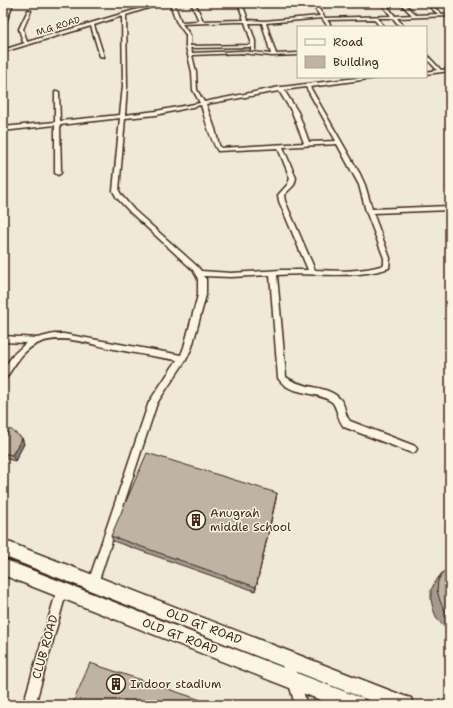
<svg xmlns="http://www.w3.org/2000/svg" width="453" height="708" font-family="'Shantell Sans',sans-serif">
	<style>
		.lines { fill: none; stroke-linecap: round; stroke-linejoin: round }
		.street-casing { stroke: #3b2a1e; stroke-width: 3 }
		.secondary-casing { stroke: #3b2a1e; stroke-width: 3 }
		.street { fill: #fcf5e5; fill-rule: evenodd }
		.secondary { fill: #fcf5e5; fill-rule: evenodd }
		.wall { fill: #a39a8d; stroke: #3b2a1e }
		.shaded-wall { fill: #857d73; stroke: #3b2a1e }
		.building { fill: #beb3a4; stroke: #3b2a1e }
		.labels { text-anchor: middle; stroke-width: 3; stroke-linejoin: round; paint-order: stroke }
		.far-street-label { font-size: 9px; fill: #3b2a1e; stroke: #fcf5e5 }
		.near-poi-label { font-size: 12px; fill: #3b2a1e; stroke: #fcf5e5; text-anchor: start }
		.near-street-label { font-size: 12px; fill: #3b2a1e; stroke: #fcf5e5 }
	</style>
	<rect width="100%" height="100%" fill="#f0e9d9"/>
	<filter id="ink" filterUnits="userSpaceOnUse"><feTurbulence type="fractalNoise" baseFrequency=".025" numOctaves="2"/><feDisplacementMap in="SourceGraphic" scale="8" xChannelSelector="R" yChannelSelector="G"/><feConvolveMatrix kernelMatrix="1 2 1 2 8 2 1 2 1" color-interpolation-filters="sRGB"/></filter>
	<g filter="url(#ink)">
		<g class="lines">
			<defs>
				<path id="street" d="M9,3H13L5,25L3,26V20Z
					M158,3H164L126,15L127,86L125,115L156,111L200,103L193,90L192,72L186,47V35L176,21L170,3H174L181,22L199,21L191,3H195L203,21L244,20L238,3H242L248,20L264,21L320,16L311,3H315L325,18L391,16L381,3H385L395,16L412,15L400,3H404L416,15L438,14L425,3H429L442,14H450V16L397,18L404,27H400L393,18H378L384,27H380L374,19L327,20L332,27H328L322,18L266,23L276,54L298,53V55L272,56L242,53L192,55L196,72L197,90L204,102L280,87H282L365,77H378L376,78L310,87L360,174L365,185L372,209L450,206V210L373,213L390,258L389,268C353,280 314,272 277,275L286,377C301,389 328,385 340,399C346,405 344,415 350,421L415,446L417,449L415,452L412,453L344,427C337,419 337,406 332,402C316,390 289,396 278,378L270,275L231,277L203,276L206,279V295L192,347L186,360L157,403L98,583L97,587L93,588L89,587L88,583L149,402L177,360C156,357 135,353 114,349C91,345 62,333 39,343C23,349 15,365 6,378L3,379V369L14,354L26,343L3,342V336L37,338L54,334H64L181,355L184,347L198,295V279L193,270L130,212L117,198L113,191L120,118L60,125L61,173L58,175L55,173V125L3,131V127L55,122V92L57,91L59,92L60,121L120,115L123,86L122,16L94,25L104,57L100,56L91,26L3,52V50L25,43L23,42L19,29L28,10L31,11L23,29L27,42ZM236,22H245L251,41V45L190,46V35L182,24ZM249,23H262L271,54L242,51L192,53L190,48L251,47V51H255V41ZM306,87L336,141L309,142L298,112L284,90ZM279,91L292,112L304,143L221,148L219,145L215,129L206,104ZM201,105C205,118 211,142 218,151L278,148L290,178L288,184L278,195L279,201L308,270H281L231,273L201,271L198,267L134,210L122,196L119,191L125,118L156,115ZM337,144L359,185L366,211L384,258V265C362,272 338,271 315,270L285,201L284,195L294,185L296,178L283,147Z
					M426,54L441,70L450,69V71L426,74V72L437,70L426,58Z
					M62,585L66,586L67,590L35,705H23L57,590L58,586Z
					M285,652L289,654L300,680L307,705H295L288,680L279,658L281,654Z"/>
				<path id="secondary" d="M3,540L404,696L411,698L413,705H381L3,556Z
					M3,559L356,696L363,698L365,705H333L3,575Z"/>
			</defs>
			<use href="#street" class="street-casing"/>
			<use href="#secondary" class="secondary-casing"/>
			<use href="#street" class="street"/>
			<use href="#secondary" class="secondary"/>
		</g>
		<path class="wall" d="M3,438H22L24,444L15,461L3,458Z
			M276,499L255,591L113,541L111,536Z
			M450,566V631L445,628L437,619L433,609L431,599V590L435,582L442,573Z"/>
		<path class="shaded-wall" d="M22,438L24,444L15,461L12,455Z
			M277,493L276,499L255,591L256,587Z"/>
		<path class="building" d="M10,429L22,438L12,455L3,453V438Z
			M147,453L277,493L256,587L111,536Z
			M450,566V617L445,611L440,601L437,590L438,581L442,573L448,567Z
			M90,663L201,700L200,705H72Z"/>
	</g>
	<defs>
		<symbol id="building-ring" viewBox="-11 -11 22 22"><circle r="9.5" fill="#fcf5e5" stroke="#3b2a1e" stroke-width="1.5"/><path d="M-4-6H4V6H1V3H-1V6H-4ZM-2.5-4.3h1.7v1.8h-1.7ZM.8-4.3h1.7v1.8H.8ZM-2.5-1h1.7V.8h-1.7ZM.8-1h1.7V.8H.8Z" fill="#3b2a1e"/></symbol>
	</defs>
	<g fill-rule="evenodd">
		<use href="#building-ring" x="185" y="509" width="22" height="22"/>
		<use href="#building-ring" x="105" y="673" width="22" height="22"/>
	</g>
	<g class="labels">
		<g class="far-street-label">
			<text transform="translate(58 26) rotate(-17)" y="3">M.G ROAD</text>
		</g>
		<g class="near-poi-label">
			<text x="210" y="517">Anugrah<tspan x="210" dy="14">middle School</tspan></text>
			<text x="130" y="688">Indoor stadium</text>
		</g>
		<g class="near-street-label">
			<text transform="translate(204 626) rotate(21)" y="4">OLD GT ROAD</text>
			<text transform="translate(180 636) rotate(21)" y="4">OLD GT ROAD</text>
			<text transform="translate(45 647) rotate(-74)" y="4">CLUB ROAD</text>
		</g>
	</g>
	<rect width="453" height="708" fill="none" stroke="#fcf5e5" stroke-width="16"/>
	<rect x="8" y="8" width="437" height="692" fill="none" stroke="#3b2a1e" stroke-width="1.5" filter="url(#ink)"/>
	<rect x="297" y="26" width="130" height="52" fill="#fcf5e5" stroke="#afa495"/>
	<rect x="305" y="39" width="20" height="6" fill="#fcf5e5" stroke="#afa495"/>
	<text x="333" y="46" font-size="12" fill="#3b2a1e">Road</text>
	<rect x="305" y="56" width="20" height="12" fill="#beb3a4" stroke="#afa495"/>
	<text x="333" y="66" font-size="12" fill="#3b2a1e">Building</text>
</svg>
